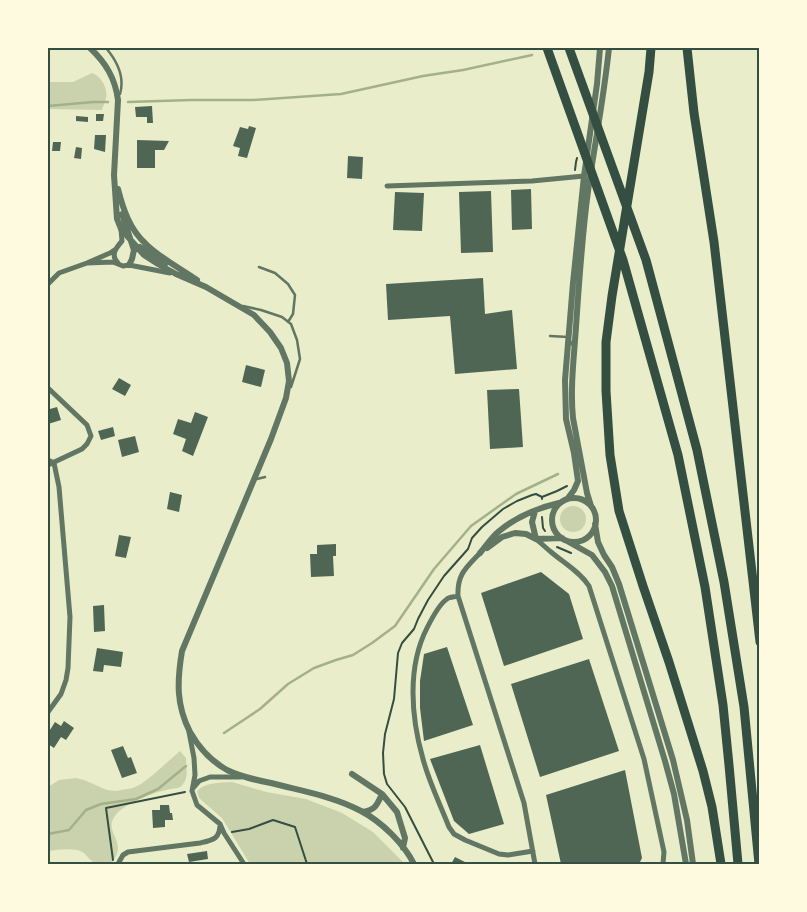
<svg xmlns="http://www.w3.org/2000/svg" width="807" height="912" font-family="Commissioner,sans-serif">
	<style>
		.green { fill: #cad2ad }
		.lines { fill: none; stroke-linecap: round; stroke-linejoin: round }
		.stream { stroke: #a3b18a; stroke-width: 2.5 }
		.building { fill: #4f6655 }
		.path { stroke: #344e41; stroke-width: 2 }
		.service { stroke: #617663; stroke-width: 2.5 }
		.minor { stroke: #617663; stroke-width: 5 }
		.tertiary { stroke: #617663; stroke-width: 6 }
		.motorway { stroke: #344e41; stroke-width: 9 }
		.neatline { fill: none; stroke: #344e41; stroke-width: 2 }
	</style>
	<rect width="100%" height="100%" fill="#e9edc9"/>
	<path class="green" d="M92,73C101,76 108,88 106,98C105,102 103,106 102,110L48,109V82H73Z
		M560 519a13 13 0 1 1 26 0a13 13 0 1 1-26 0Z
		M180,751L186,758C186,766 189,777 183,784C179,790 172,788 166,790C152,793 123,804 115,816C102,833 131,842 110,864H96C91,861 88,857 84,853C76,847 57,850 48,851V787L59,780L76,778L84,780L107,790L116,791L133,788L141,784L154,774Z
		M232,782L266,792L306,799L342,813L373,832L402,861L404,864H250L222,818L199,798L197,791C206,782 219,783 232,782Z"/>
	<g class="lines">
		<path class="stream" d="M128,102L191,100H253L341,94L423,76L463,70L532,55
			M48,106L93,102H108
			M224,733L260,709L288,684L314,668L336,660L353,655L372,643L395,626L434,569L471,526L516,494L558,474
			M48,834L69,830L86,810L101,804L136,799L158,789L186,766"/>
	</g>
	<path class="building" d="M152,106L153,123H147V117H136L135,107Z
		M96,114H104L103,121H96Z
		M76,116L88,117V122L76,121Z
		M249,126L256,128L247,158L238,156L240,148L233,146L240,127L248,129Z
		M95,135H106L105,152L94,149Z
		M137,140L169,141L164,150H155V168H137Z
		M53,142H61L60,151H52Z
		M76,147L82,148L81,159L74,158Z
		M348,156L363,157L362,179L347,178Z
		M531,189L532,229L512,230L511,190Z
		M491,191L493,252L461,253L459,192Z
		M395,192L424,193L422,231L393,230Z
		M483,278L485,314L512,310L517,369L455,374L450,316L388,320L386,284Z
		M246,365L265,370L261,387L242,382Z
		M119,378L131,385L125,396L112,389Z
		M519,389L523,447L490,449L487,390Z
		M48,403L50,409L57,407L61,420L48,424Z
		M195,412L208,417L193,456L182,451L186,439L173,434L178,419L191,423Z
		M113,427L115,436L101,440L98,431Z
		M135,436L139,452L122,457L118,440Z
		M170,492L182,495L179,512L167,509Z
		M119,535L131,537L126,558L115,556Z
		M336,544V556H333L334,576L311,577L310,554H317V545Z
		M541,572L569,594L583,639L504,666L481,593Z
		M104,605L105,631L94,632L93,606Z
		M447,647L473,725L424,741L420,708V681L424,654Z
		M97,648L123,652L121,667L104,665L103,672L93,671Z
		M589,659L619,751L540,777L511,684Z
		M64,721L74,728L66,740L61,737L54,748L48,744V733L55,722L61,726Z
		M480,745L504,824L469,834L454,821L430,759Z
		M123,746L128,758L131,757L137,773L122,778L111,750Z
		M625,770L642,858L639,864H561L546,795Z
		M160,805H169L170,813H172L173,820H165V827L153,828L152,810H160Z
		M207,851L208,859L189,862L187,854Z
		M455,857L469,864H451Z"/>
	<g class="lines">
		<path class="path" d="M760,125V144
			M575,170L576,162L577,158
			M542,499V497L557,491L567,486
			M542,517L543,528L545,531
			M557,547L571,553
			M232,832L249,829L273,820L295,827L307,864
			M113,860L106,808L185,792
			M434,864L405,807L387,784L384,774L383,753L385,734L394,699L398,653L402,643L414,629L418,619L428,600L444,576L468,549L472,538L482,527L503,509L517,501L532,495L536,494L542,497"/>
		<path class="service" d="M106,48C117,61 125,77 120,94
			M259,267L275,273L288,284L295,295L293,314L288,322
			M243,306L261,310L282,317L291,324L297,340L300,359L291,387
			M550,336L568,337L573,346
			M257,479L265,477"/>
		<path class="minor" d="M387,186L532,181L584,176
			M87,263L113,262L123,266L129,265L170,273
			M118,263C110,255 116,248 122,241L121,229
			M48,284L59,273L87,263L110,253L116,249
			M48,388L87,425L91,436L87,444L82,449L48,465
			M48,460L54,463L59,487L70,617L68,668L66,680L61,694L48,712
			M536,539C541,543 546,548 551,552C564,563 580,572 589,586L644,759L664,852L663,864
			M480,553C466,568 457,574 458,596L524,803L535,864
			M458,596C455,597 449,597 447,599C439,604 431,620 427,628C407,667 411,717 423,759C429,782 440,804 449,827L454,834L465,840L499,854L508,855L533,851
			M189,732L194,758L195,775L192,791
			M193,788L199,781L210,777H241
			M192,791L197,805L220,824L224,833L244,864
			M118,864L123,855L128,852L200,843C213,840 220,839 220,824"/>
		<path class="tertiary" d="M90,48C106,63 115,78 118,100L114,175L117,219L121,229L144,255L158,264L176,274L206,287L254,315L270,332L281,348L287,363L289,381L286,398L271,439L182,651C177,681 176,705 190,732C199,748 211,761 227,770C241,777 256,780 271,783C301,791 333,796 361,811C382,822 404,844 414,864
			M118,189C123,209 130,230 146,244C160,258 180,268 197,280
			M122,214L134,250L132,259L129,265
			M140,247L166,263
			M568,498L574,490L578,481L574,453L566,419L565,380L573,283L584,176L597,84L600,48
			M552 520a22 22 0 1 1 44 0a22 22 0 1 1-44 0Z
			M591,506L587,493L573,418C570,388 574,357 576,327C579,282 582,236 588,191C595,143 604,96 609,48
			M535,511L532,522L536,539
			M595,524L598,542L604,555L612,567L619,584L673,760L687,820L693,864
			M567,541L592,555L605,572L612,586L665,761L674,794L686,864
			M487,548L502,537L515,533L526,534L536,539L562,538
			M480,553C486,546 491,538 498,532C516,517 537,508 559,503
			M352,774L382,794L397,812L405,838L403,848
			M363,812C376,809 377,805 382,794"/>
		<path class="motorway" d="M547,48L623,260L678,455L705,587L723,705L729,765L738,864
			M569,48L646,260L697,450L724,582L744,707L759,864
			M651,48L649,72L612,296L606,342V391L610,455L619,511L643,586L669,662L703,771L712,807L721,864
			M687,48L694,113L714,242L760,642"/>
	</g>
	<rect width="807" height="912" fill="none" stroke="#fefae0" stroke-width="98"/>
	<rect x="49" y="49" width="709" height="814" class="neatline"/>
</svg>
